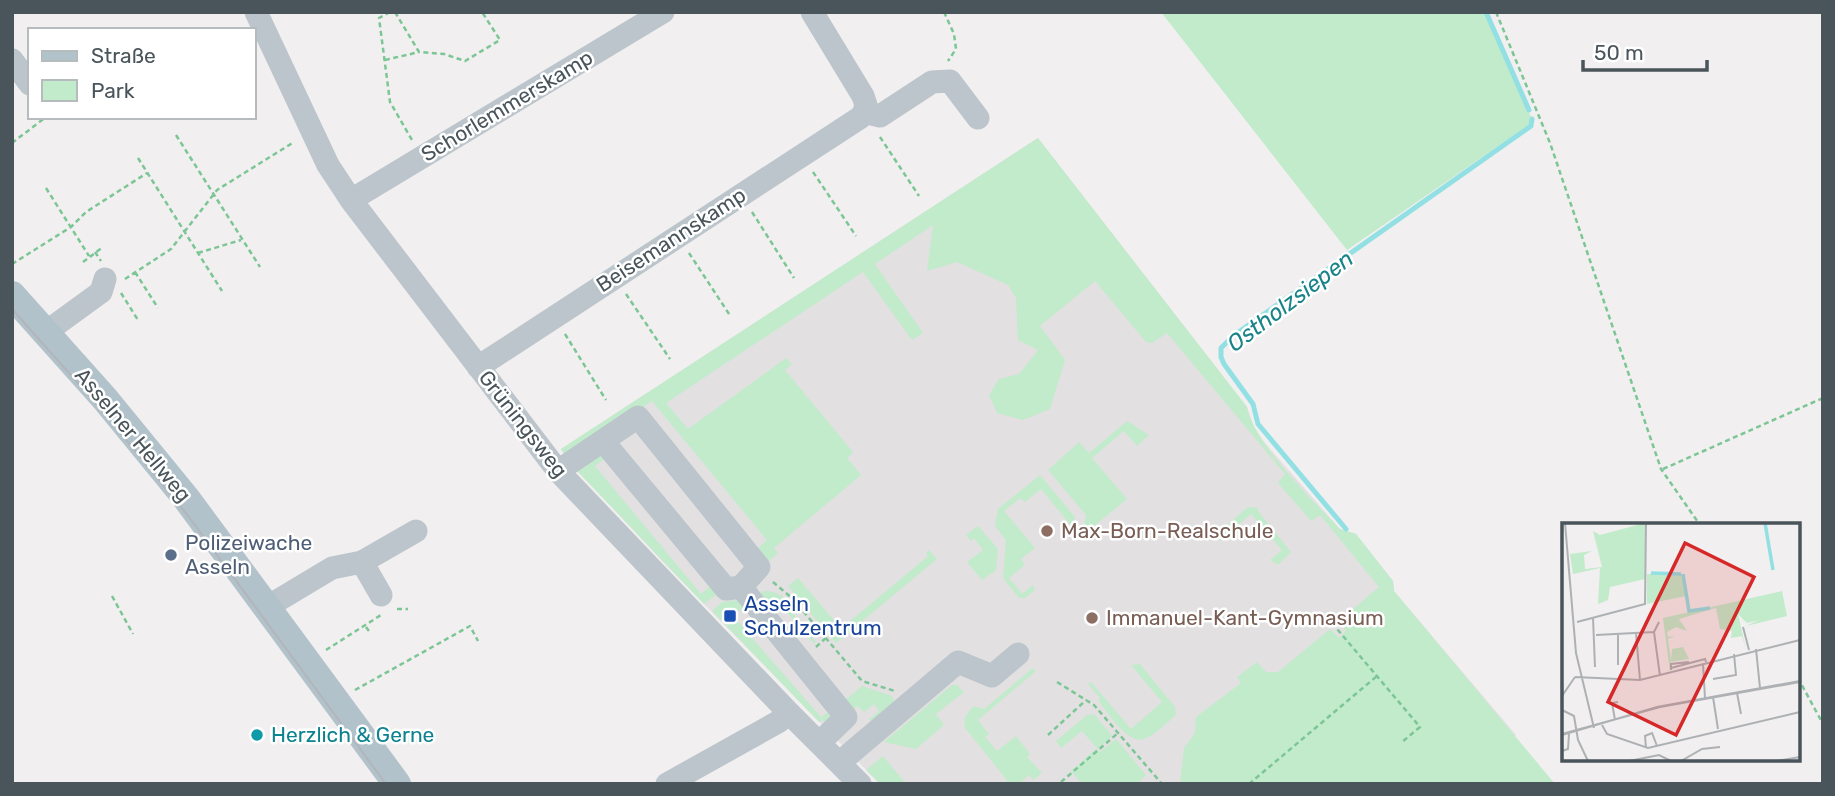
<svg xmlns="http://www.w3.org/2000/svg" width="1835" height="796" font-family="Rubik,sans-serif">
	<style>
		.education { fill: #e2e0e1 }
		.green { fill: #c1ebcb }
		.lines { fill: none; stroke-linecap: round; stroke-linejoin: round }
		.stream { stroke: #92e0e4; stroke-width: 5 }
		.path { stroke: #7cc696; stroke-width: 2.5; stroke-dasharray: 5 3.5; stroke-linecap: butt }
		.minor { stroke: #bcc5cb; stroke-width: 23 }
		.major { stroke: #b1c2cb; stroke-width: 28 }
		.tram { stroke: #b2b5b9; stroke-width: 2 }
		.education-dot { fill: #8d6e63; stroke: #fff; stroke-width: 2.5 }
		.service-dot { fill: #5c6f8a; stroke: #fff; stroke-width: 2.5 }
		.transit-dot { fill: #1a4fb4; stroke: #fff; stroke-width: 2.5 }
		.culture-dot { fill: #0f9aa8; stroke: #fff; stroke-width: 2.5 }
		.labels { text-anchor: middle; stroke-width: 5; stroke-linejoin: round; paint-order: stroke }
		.street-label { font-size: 21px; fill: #49555b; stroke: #fff }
		.education-label { font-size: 21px; fill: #785e54; stroke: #fff; text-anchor: start }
		.service-label { font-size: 21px; fill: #4e5e75; stroke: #fff; text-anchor: start }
		.transit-label { font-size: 21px; fill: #164399; stroke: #fff; text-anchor: start }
		.culture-label { font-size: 21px; fill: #0d838f; stroke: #fff; text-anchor: start }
		.water-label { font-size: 23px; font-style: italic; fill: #188388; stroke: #fff }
		.inset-river { fill: none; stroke: #92e0e4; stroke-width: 3.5 }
		.inset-road { fill: none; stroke: #aeb1b4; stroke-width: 2 }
		.view { fill: #d62828; fill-opacity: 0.15; stroke: #d62828; stroke-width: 3.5 }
		.inset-edge { fill: none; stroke: #49555b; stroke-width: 3.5 }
	</style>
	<rect width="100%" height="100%" fill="#f1efef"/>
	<path class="education" d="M1038,138L1247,407L1254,427L1265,443L1340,529L1356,534L1393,581L1394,591L1516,735L1456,784H880L661,560L566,457L561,449Z"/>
	<path class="green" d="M1161,12H1484L1531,117L1529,125L1347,250Z
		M1038,138L1247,407C1252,441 1315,503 1340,529L1356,534L1393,581L1394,591L1555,784H1180L1184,748L1195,733L1196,717L1241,683L1237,677L1257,662L1266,672H1278L1330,629L1339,638L1346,631L1339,621L1379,587L1320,515L1311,521L1278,483L1285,474L1167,333L1152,343L1146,342L1095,281L1040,326L1065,360L1050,409L1023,420L997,413L989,395L999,379L1019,374L1038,350L1018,340L1016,298L1008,285L957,262L927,271L933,225L875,264L923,333L912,340L863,272L666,403L688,429L786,358L792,364L785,370L853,452L847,458L861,475L774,548L778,553L768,562L757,549L767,540L652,401L566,457L561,449Z
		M1127,421L1149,435L1137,446L1124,431L1092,458L1127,499L1083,535L1086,515L1048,470L1079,442L1089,453Z
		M596,452L605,458L595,466L701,594L710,586L717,594L704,604L578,472L575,467Z
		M1040,475L1075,517L1073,528L1041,489L1025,502L1020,498L1004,511L1035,548L1021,559L1025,565L1009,578L1022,594L1033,585L1035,590L1025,598H1019L1003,578L1006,540L995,526L998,509Z
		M1248,507L1258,508V511L1291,552L1278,565L1270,560L1282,550L1251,514L1219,541L1218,533Z
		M978,526L998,549L996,570L982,580L967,562L983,550L974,538L971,541L966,535Z
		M929,550L937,559L836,643L831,637L928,556L926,553Z
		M798,578L838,625L827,633L788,586Z
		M764,591C778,591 786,598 796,608L793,613L816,642L814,644L774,597L765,605L757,595Z
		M738,600L744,607L733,616L821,717L830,711L832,714L826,724L823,720L819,722L712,611L722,602Z
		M1140,664L1175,707L1176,715C1167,722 1155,735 1144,739C1128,745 1107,712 1098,700L1100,698L1088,684L1091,682L1131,729L1162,702L1131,665Z
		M1033,668L1036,671L978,720L989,734L985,737L997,751L1016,736L1030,754L1027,757L1042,773L1033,780L1029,775L1019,784H1004L1007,780L965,728C963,717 967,713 974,706L984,709Z
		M952,685H957L964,692L936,714L944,725L916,749L884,742Z
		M862,686L892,696L895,704L874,724L869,719L879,711L874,704L864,712L858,706L852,711L844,701Z
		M1094,714L1112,736L1097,749L1100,752L1116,739L1146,775L1137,784H1082L1071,771L1097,748L1082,731L1061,748L1056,741L1087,715Z
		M883,756L906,784H880L866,770Z"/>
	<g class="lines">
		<path class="stream" d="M1486,12L1529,110
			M1346,529L1258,424L1253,404L1224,364L1221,357V348L1233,336L1531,126L1532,119"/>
		<path class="path" d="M390,12L379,18L390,102L412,140
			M395,12L419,52L444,54L465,61L500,40L482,12
			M944,12L954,34L956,49L948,61
			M1496,12L1550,143L1661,469L1700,525
			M385,60L419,52
			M176,135L260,267
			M880,137L919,196
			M12,143L46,117
			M138,158L222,291
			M813,172L856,236
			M46,188L89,256
			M752,212L794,278
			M95,252L101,261
			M198,253L241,240
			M689,253L731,317
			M83,262L103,247
			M12,264L71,227L86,212L147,173
			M135,272L158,308
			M125,279L171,249L217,190L294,142
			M121,293L138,320
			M626,294L670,359
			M565,334L606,400
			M1663,469L1823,398
			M773,582L793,599L862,681L895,691
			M112,596L133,634
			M397,609H408
			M1332,623L1420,727L1402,742
			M366,627L371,634
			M816,647L839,626
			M326,650L381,615
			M1798,678L1823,724
			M1057,682L1094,705L1162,784
			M355,690L470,626L478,641
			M1048,735L1086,700
			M1061,782L1118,733
			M1249,784L1377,676"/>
		<path class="minor" d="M256,12L328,165L351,200L558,471L789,713L860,784
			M812,12L863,96L866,105L864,112
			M12,60L30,84
			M864,112L880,116L932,82L950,81L978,118
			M351,200L663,12
			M46,332L101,292L105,279
			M478,367L861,117L864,112
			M558,471L638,417L759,567L741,587L726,589L603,441
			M362,562L381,595
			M741,587L846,717L819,743
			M267,607L332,568L362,562L416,531
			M839,763L958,662L992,676L1018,654
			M667,784L778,722L789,713"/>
		<path class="major" d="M12,295L105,399L186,498L397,784"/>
		<path class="tram" d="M12,309L101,409L189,517L386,784"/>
	</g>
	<g class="education-dot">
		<circle cx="1047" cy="531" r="7"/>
		<circle cx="1092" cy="618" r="7"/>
	</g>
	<circle class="service-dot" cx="171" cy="555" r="7"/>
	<rect class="transit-dot" x="723" y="609" width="14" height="14" rx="3.5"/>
	<circle class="culture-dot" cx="257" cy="735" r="7"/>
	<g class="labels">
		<g class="street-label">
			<text transform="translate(507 106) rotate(-31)" y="7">Schorlemmerskamp</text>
			<text transform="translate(671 240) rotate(-33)" y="7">Beisemannskamp</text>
			<text transform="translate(523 424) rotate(52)" y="7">Grüningsweg</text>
			<text transform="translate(133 435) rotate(50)" y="7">Asselner Hellweg</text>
		</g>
		<g class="education-label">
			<text x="1061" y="538">Max-Born-Realschule</text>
			<text x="1106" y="625">Immanuel-Kant-Gymnasium</text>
		</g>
		<g class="service-label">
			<text x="185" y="550">Polizeiwache<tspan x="185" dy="24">Asseln</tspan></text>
		</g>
		<g class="transit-label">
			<text x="744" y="611">Asseln<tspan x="744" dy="24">Schulzentrum</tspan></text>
		</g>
		<g class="culture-label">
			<text x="271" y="742">Herzlich &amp; Gerne</text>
		</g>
		<g class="water-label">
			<text transform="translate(1290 301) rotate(-37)" y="8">Ostholzsiepen</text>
		</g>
	</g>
	<g transform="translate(1562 523)">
		<rect width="238" height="238" fill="#f1efef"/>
		<path d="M83,0V56L48,64L46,77L36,81L38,45L11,51L8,31L30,28L22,32L23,46L40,44L31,8L38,12ZM85,51H120L124,73L85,81ZM220,68L225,93L184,103L197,97L185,100L176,91L184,127L180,113L169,115L170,108L158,106L154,85L117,96L125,108L114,104L105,109L106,114L113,113L106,116L109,138L110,126L121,124L127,136L108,139V149L101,95Z" fill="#c1ebcb"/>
		<path class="inset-river" d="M203,0L211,47M89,50L119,51M121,51L127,88L148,85"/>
		<path class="inset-road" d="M3,0L14,130L32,205M31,95L33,144M15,99L83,81L84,0M97,99L92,109L98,153M181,104L187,127M74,110L78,157M56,111V142M34,112L92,109M194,126L198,165M141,141L143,175M109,145L143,136L144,139M109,147V141L127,139M13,154L78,157L238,117M151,156L174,152L172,131M175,170L179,191M0,173L13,154M151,174L156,206M0,187L12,193L16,217L26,238M53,197L50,180L56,179M40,202L45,211L86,225L238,189M0,211L98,184L238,159M0,212L95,184L238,158M84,225L83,213L90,210L95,223M0,228L6,226L7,211M67,238L97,232L109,238M119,238L140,226L158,224M215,238L238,234"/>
		<path class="view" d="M123,20L192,54L114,212L46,179Z"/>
		<rect width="238" height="238" class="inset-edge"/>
	</g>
	<rect width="1835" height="796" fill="none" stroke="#49555b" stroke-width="28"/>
	<rect x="28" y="28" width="228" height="91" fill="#ffffff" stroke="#b6bbbd" stroke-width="2"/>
	<rect x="42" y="51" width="35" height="10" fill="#b1c2cb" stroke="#b6bbbd" stroke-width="2"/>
	<text x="91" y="63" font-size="21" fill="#49555b">Straße</text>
	<rect x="42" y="80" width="35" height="21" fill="#c1ebcb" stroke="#b6bbbd" stroke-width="2"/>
	<text x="91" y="98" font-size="21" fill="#49555b">Park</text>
	<path d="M1583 60v10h124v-10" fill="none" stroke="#49555b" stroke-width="3.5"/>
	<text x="1594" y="60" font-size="21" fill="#49555b" stroke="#ffffff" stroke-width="5" paint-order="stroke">50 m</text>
</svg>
